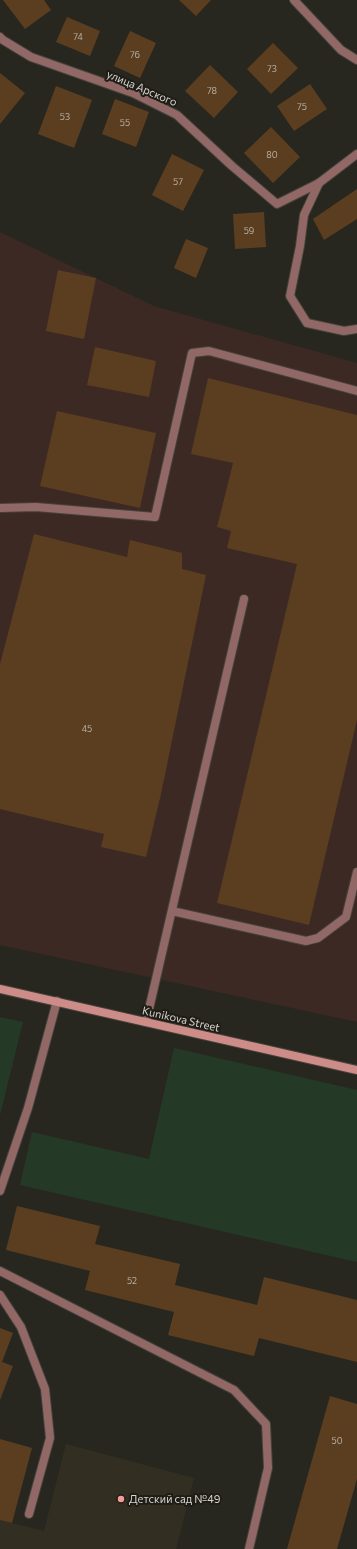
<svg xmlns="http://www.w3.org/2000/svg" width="357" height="1549" font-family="Commissioner,sans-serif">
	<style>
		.built { fill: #322f22 }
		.industrial { fill: #3c2924 }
		.green { fill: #253927 }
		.building { fill: #5b3e20 }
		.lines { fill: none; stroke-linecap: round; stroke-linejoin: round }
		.lane-casing { stroke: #44433b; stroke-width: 10 }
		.street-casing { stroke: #44433b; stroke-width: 10 }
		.secondary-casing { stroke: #44433b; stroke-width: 10 }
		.lane { stroke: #916866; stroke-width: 8 }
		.street { stroke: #916866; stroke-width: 8 }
		.secondary { stroke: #ce8c89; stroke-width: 8 }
		.poi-dot { fill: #f59c96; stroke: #1f1d16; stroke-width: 1.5 }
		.labels { text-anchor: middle; stroke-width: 4; stroke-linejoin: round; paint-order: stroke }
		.number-label { font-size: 9px; fill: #b6aea3 }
		.street-label { font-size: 11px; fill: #d5d4cf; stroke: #1f1d16 }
		.poi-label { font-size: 11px; fill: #d5d4cf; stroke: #1f1d16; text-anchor: start }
	</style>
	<rect width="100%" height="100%" fill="#28271f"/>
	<path class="built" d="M66,1444L194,1478L176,1549H0V1520L44,1531Z"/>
	<path class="industrial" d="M0,232L154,306L357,363V1022L0,945Z"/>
	<path class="green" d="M0,1017L23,1022L0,1115Z
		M174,1048L357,1090V1262L20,1185L32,1132L149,1159Z"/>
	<path class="building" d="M3,0H44L51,10L25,29Z
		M179,0H211L196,16Z
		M67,17L100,31L90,56L56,42Z
		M130,31L156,43L140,78L114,66Z
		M273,43L298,68L271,94L247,69Z
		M210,65L238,92L214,118L185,91Z
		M0,73L25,93L0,124Z
		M310,84L327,109L294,131L277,106Z
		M56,86L92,100L74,148L38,134Z
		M115,99L149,112L136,147L102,134Z
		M271,127L300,157L273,183L244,153Z
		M172,154L204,170L183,211L152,195Z
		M357,189V219L324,240L313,219Z
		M264,212L266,247L235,249L233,214Z
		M186,239L208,248L196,278L174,268Z
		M58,270L96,278L84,339L46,331Z
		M95,347L156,361L149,397L87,385Z
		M208,378L357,415V720L309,925L217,903L297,564L227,548L231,531L217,527L233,463L191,454Z
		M57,411L156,433L140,508L40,486Z
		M34,534L127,557L130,540L182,553V569L206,575L161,794L146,857L101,847L104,834L0,809V664Z
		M17,1206L100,1226L95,1244L180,1264L175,1285L257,1305L264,1277L357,1300V1362L259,1338L254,1356L168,1335L174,1312L85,1290L90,1271L6,1250Z
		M0,1328L13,1333L2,1362L13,1366L0,1400Z
		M330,1396L357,1404V1479L337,1549H287Z
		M0,1439L32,1448L12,1523L0,1520Z"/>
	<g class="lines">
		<defs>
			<path id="lane" d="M319,183L304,215L300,246L290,296L307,323L344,331L357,329
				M0,508L36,507L155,517L192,353L209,351L357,391
				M172,911L306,941L318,938L346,917L357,872
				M146,1022L244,599
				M0,1191L28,1108L57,1001
				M0,1271L234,1390L266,1424L268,1468L249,1549
				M0,1295L21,1327L45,1389L50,1438L29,1514"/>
			<path id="street" d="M294,0L341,50L357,60
				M0,37L3,40L31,57L133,93L177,115L232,166L277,204L319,183L357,154"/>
			<path id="secondary" d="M0,989L357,1070"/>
		</defs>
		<use href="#lane" class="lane-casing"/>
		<use href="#street" class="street-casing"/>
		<use href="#secondary" class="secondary-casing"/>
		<use href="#lane" class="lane"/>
		<use href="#street" class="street"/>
		<use href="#secondary" class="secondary"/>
	</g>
	<circle class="poi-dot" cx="121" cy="1499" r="4"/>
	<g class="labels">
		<g class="number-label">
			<text x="78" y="40">74</text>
			<text x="135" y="58">76</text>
			<text x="272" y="72">73</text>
			<text x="212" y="94">78</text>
			<text x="302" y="110">75</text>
			<text x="65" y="120">53</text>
			<text x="125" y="126">55</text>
			<text x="272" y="158">80</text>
			<text x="178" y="185">57</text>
			<text x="249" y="234">59</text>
			<text x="87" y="732">45</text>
			<text x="132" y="1284">52</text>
			<text x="337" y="1444">50</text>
		</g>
		<g class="street-label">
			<text transform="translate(142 88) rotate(23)" y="4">улица Арского</text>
			<text transform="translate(181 1019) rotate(13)" y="4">Kunikova Street</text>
		</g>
		<g class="poi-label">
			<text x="129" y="1503">Детский сад №49</text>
		</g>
	</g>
</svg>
